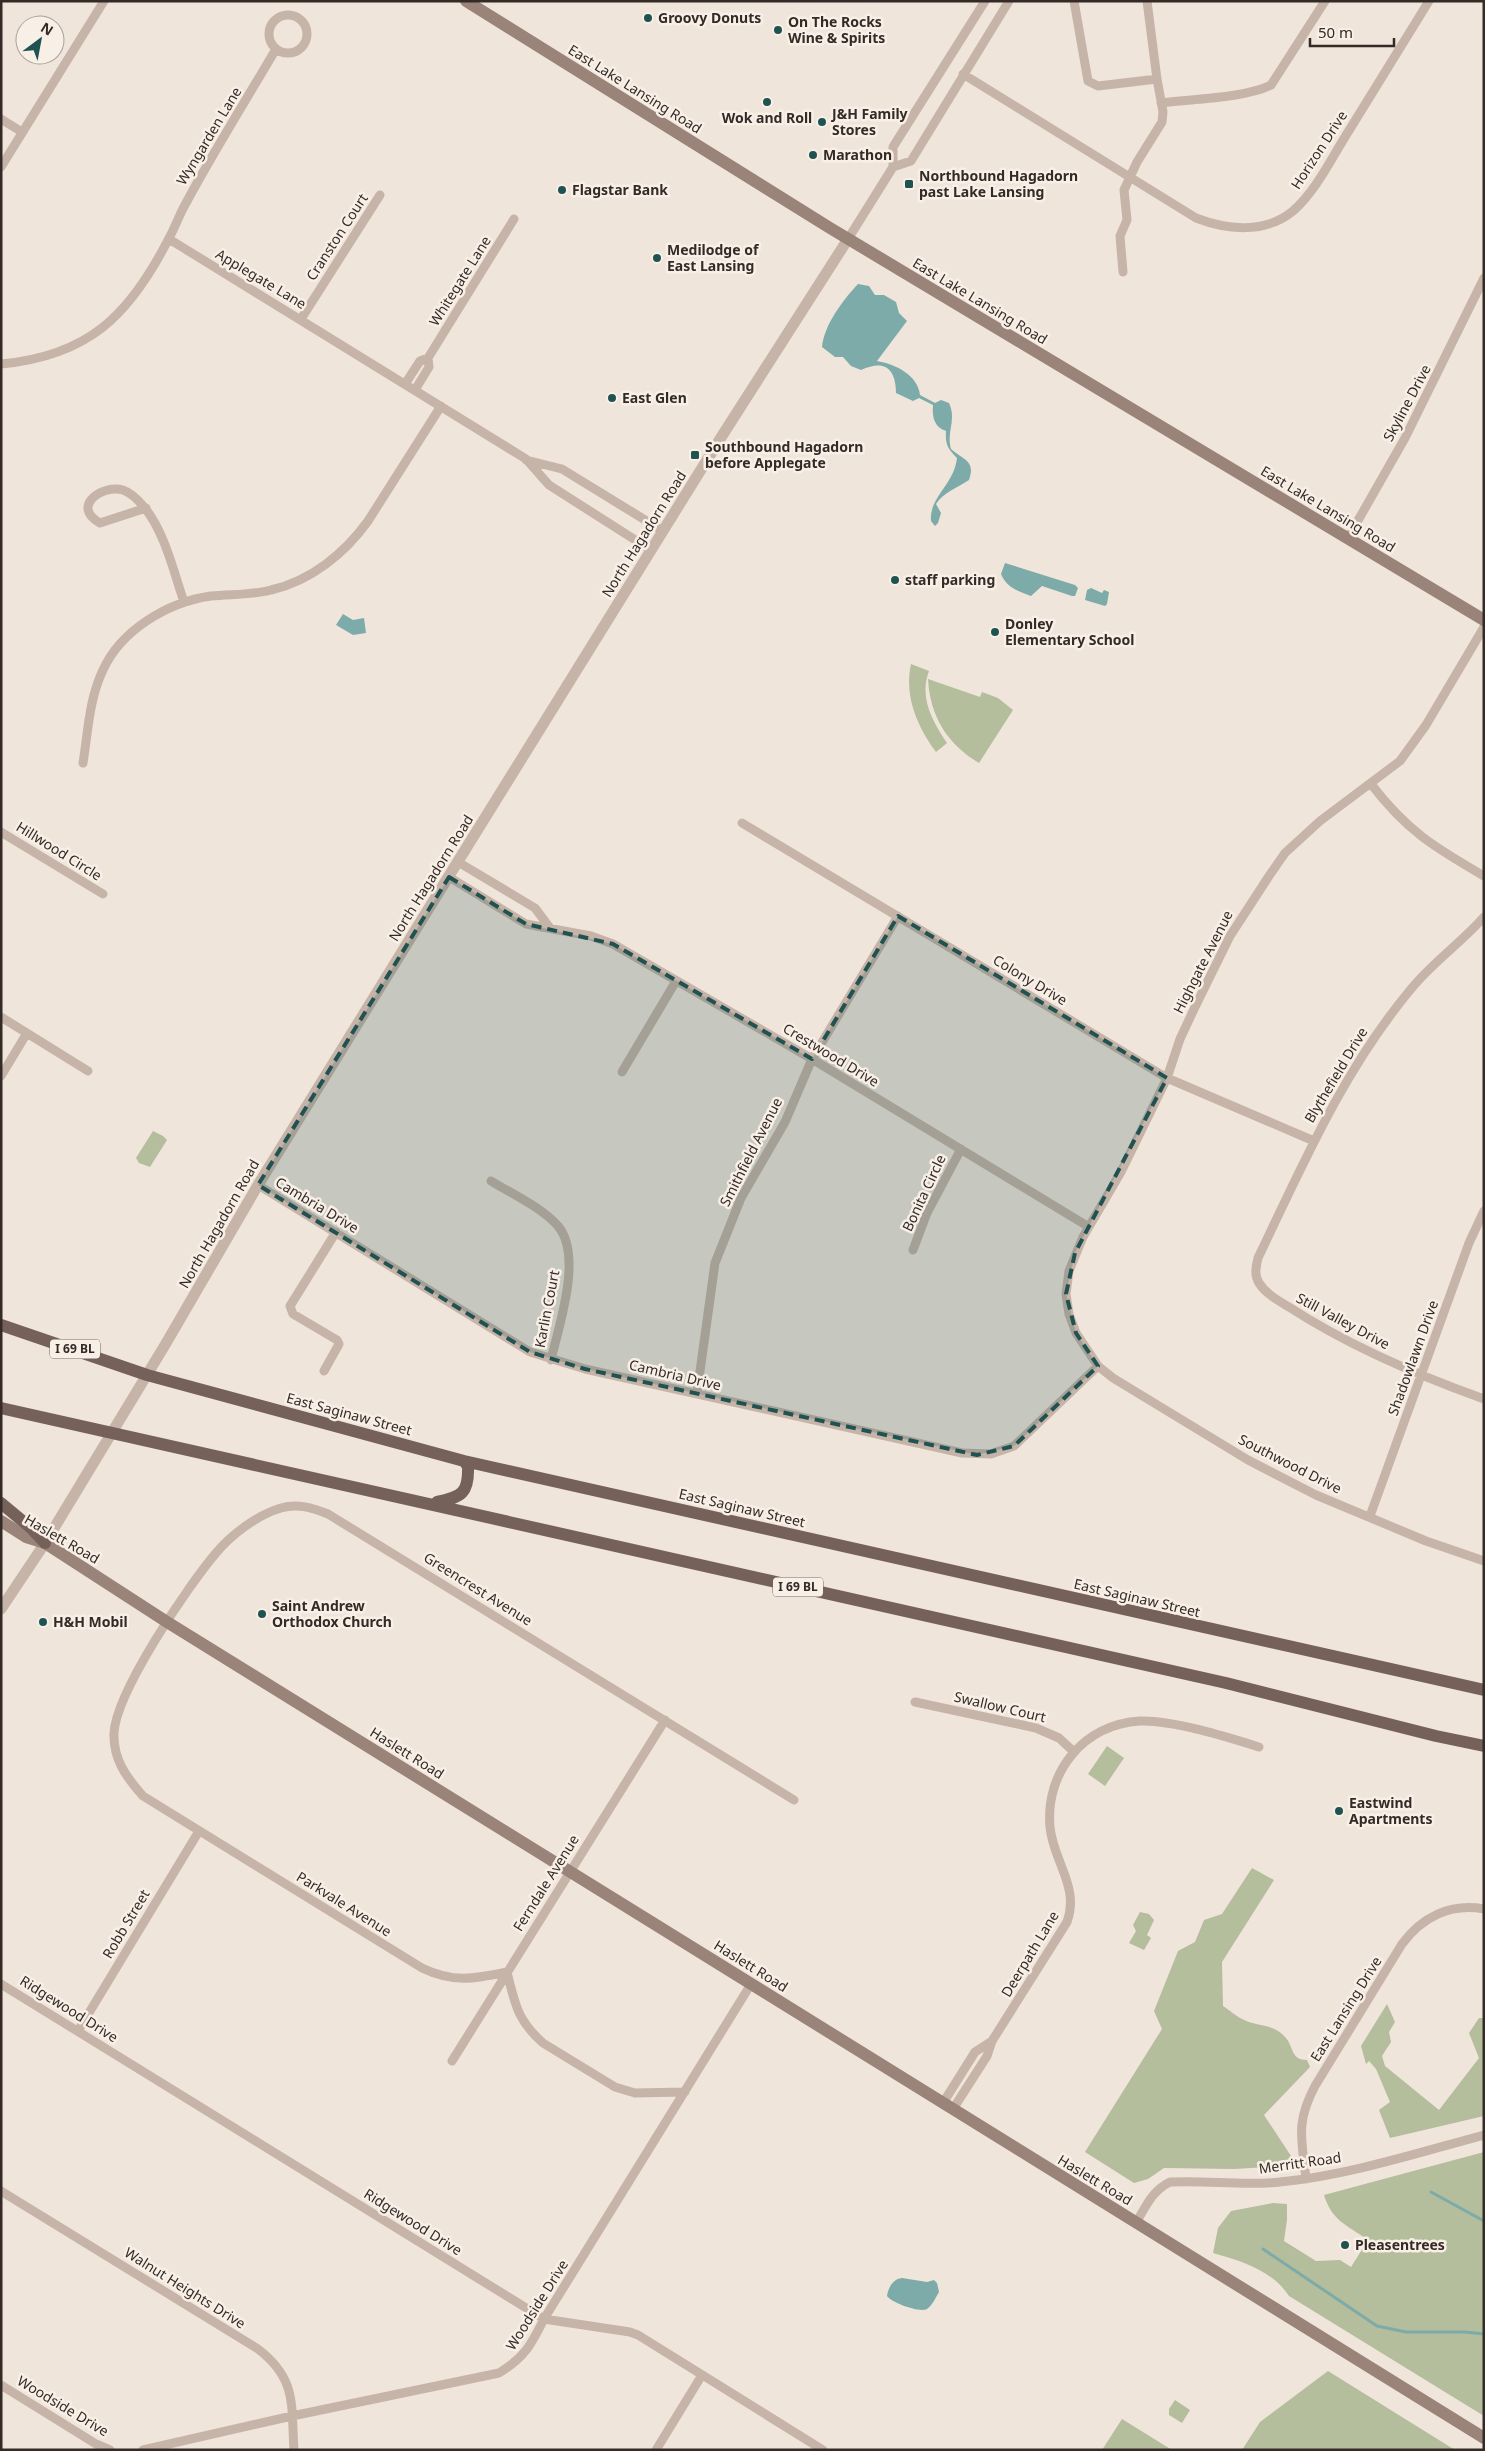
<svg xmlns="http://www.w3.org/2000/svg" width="1485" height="2451" font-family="'Noto Sans',sans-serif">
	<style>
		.green { fill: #b4bd9c }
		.water { fill: #7cabaa }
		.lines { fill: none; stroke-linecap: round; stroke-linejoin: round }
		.stream { stroke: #7cabaa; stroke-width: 3 }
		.minor { stroke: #c7b4a8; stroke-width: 9 }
		.tertiary { stroke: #c7b4a8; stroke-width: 11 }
		.secondary { stroke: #9a8379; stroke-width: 12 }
		.primary { stroke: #756159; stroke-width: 12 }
		.marked { fill: #205252; fill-opacity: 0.2; stroke: #205252; stroke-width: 4; stroke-dasharray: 10 6; stroke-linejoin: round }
		.poi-dot { fill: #205252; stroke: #f8efe7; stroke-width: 2 }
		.labels { text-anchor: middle; stroke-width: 5; stroke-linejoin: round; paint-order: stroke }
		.shield { fill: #f8efe7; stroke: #6f6661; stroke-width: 1 }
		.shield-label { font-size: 12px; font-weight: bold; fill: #342b27 }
		.poi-label { font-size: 14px; font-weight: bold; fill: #342b27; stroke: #f8efe7; text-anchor: start }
		.street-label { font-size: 14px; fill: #342b27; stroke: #f8efe7 }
	</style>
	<rect width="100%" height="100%" fill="#f0e5db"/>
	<path class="green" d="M911,664L929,671C919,697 932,721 947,743L936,752C917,726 904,696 911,664Z
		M928,679L980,697L982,692L998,698L1013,710L979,763C947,744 930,716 928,679Z
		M153,1131L163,1136L167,1140L150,1167L139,1163L136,1158Z
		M1107,1746L1124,1758L1105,1786L1088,1774Z
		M1252,1868L1274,1880L1222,1962L1223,2006C1229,2010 1236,2016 1242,2019C1257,2027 1273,2023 1285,2037C1294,2046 1290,2060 1307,2060L1310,2067L1264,2115L1291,2156L1283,2166L1234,2169L1164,2168L1148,2179L1134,2183L1085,2152L1162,2029L1154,2011L1178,1951L1195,1942L1204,1920L1222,1914Z
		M1140,1912L1149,1914L1154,1920L1147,1935L1151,1938L1144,1950L1129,1943L1136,1931L1133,1925Z
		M1387,2004L1395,2022L1389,2032L1391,2042L1382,2056L1385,2066L1439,2110L1479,2058L1469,2033L1479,2018H1484V2116L1390,2138L1379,2110L1390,2102L1376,2069L1369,2061L1366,2064L1361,2046Z
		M1484,2152V2416L1289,2296C1272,2270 1241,2261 1213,2253L1218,2228L1231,2211L1273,2203L1287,2204V2220L1284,2241L1316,2261L1340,2260L1351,2267L1368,2240C1347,2225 1332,2221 1324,2195Z
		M1328,2371L1455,2450H1242L1260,2422Z
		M1175,2400L1190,2410L1182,2423L1169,2415V2409Z
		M1122,2419L1172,2450H1102Z"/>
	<path class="water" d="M858,284L869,286L875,295H884L896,302L899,313L907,321L877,361C895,364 918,375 920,395L935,403L941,400L949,403C957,420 946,432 951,449C963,460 976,460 969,480C957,488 944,492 936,504L941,513L938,523L935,526L931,521C929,497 954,485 957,458C948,449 945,444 946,431C934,427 932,417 933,405L919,398L913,401L896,393C896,368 884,359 861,370L851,366L843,357H835L822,347C824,325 843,300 858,284Z
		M1005,563L1075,585L1078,588L1075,596H1072L1042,586L1031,596C1018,591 1007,588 1001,574Z
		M1091,588L1102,593L1104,590L1109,592L1107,604L1105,606L1085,600L1087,590Z
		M343,614L353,620L364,618L366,633L353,635L336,625Z
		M902,2278L927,2282L934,2280L937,2283L939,2292C936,2297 932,2306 927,2309C920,2313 892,2303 887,2296C888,2288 893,2279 902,2278Z"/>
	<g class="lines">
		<path class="stream" d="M1431,2192L1484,2221
			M1263,2249L1377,2326L1406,2332H1465L1484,2334"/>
		<path class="minor" d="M1074,1L1088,81L1098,86L1157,79L1163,112L1162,122L1137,162L1124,190L1127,220L1120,236L1123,272
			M1147,1L1157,79
			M269 34a19 19 0 1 1 38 0a19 19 0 1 1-38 0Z
			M963,74L1196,218C1227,230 1265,234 1293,211C1315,192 1330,161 1345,137C1373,91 1401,46 1429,1
			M1161,103C1191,99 1246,98 1271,85L1325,1
			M1,119L22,132
			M1,167L104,1
			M893,167L911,161L1009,1
			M169,239L526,459L549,485L651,550
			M848,239L893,167V147L985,1
			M301,319L380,195
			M1,364C88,356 129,316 168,240C175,228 179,215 186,203C214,151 246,100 276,49
			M405,384L420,361L428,358
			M415,390L429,367L428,358L514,219
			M526,460L562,469L663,531
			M146,508L100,523C70,506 103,484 123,490C132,493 139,501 144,507C164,530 174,573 184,602
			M1348,538L1405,438L1484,278
			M1484,627L1426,725L1400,761L1320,821L1285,853L1269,876L1230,936L1195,1007L1180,1039L1167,1078L1121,1172L1083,1237L1069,1271L1066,1294L1069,1314L1076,1333L1098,1366L1113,1378L1248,1460L1316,1495L1426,1541L1484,1561
			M83,763C88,732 89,699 103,670C121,630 168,602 211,596C231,594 252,595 271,590C311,581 345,553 368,521L441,406
			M1371,784C1407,831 1434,847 1484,876
			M742,823L1167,1078L1314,1141
			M1,832L103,894
			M458,862L535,908L550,928
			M449,877L526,924L591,936L613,944L812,1059L1089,1227
			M1484,917C1461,943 1433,962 1411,989C1344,1069 1303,1164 1258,1258C1256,1267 1254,1275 1259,1283C1266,1294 1279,1301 1289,1307C1349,1346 1417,1375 1484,1399
			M1,1017L88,1071
			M622,1072L676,981
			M1,1076L27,1033
			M491,1181C512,1194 541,1207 558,1226C583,1256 559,1325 551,1360
			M258,1185L530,1352L585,1369L962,1453L991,1454L1014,1446L1098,1366
			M913,1250L927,1213L961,1149
			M324,1371L339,1344L337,1340L293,1314L290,1306L336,1232
			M697,1393L715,1263L741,1198L785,1122L812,1059L898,916
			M1370,1516L1469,1243L1484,1211
			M915,1702L1036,1728L1059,1738L1073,1751
			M1,1984L544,2319L630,2332L638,2335L823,2450
			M78,2031L199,1831
			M452,2061L665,1720
			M685,2092L635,2093L615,2087L543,2043C517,2020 515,2004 507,1972C474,1979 453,1983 422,1968L143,1796C126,1777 113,1759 114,1733C116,1692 188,1586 216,1553C231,1535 257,1515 281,1508C297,1503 313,1508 328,1514L794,1800
			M943,2103L975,2052L992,2041
			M953,2109L987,2056L992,2041L1067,1922C1080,1887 1053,1861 1050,1827C1045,1772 1084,1724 1140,1721C1173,1720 1227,1737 1259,1747
			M1306,2179C1302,2139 1295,2124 1315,2086L1402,1944C1422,1917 1450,1903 1484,1909
			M1,2191L258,2349C297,2379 291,2404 294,2450
			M1136,2223C1146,2206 1152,2191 1170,2182C1207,2180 1243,2186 1280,2182C1349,2175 1417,2153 1484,2135
			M1,2385L96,2444L110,2450
			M143,2450L292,2416L499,2373C525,2357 531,2345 544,2319L751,1984
			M656,2450L702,2375"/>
		<path class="tertiary" d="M1,1609L45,1543L165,1345L258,1185L434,900L720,439L848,239"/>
		<path class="secondary" d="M466,1L830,228L1484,620
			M1,1521L26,1537L45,1543L167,1622L1484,2438"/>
		<path class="primary" d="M1,1325L147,1375L464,1461L1484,1690
			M1,1408L1226,1683L1436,1736L1484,1746
			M437,1502C462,1497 469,1493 468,1466L464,1461
			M1,1503L31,1528L45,1543"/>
	</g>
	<path class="marked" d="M449,877L526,924L613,944L812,1059L898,916L1167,1078L1075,1253L1066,1294L1076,1333L1098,1366L1014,1446L977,1455L585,1369L530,1352L258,1185Z"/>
	<g class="poi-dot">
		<circle cx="648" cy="18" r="5"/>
		<circle cx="778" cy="30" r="5"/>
		<circle cx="767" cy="102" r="5"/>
		<circle cx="822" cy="122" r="5"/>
		<circle cx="813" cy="155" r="5"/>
		<rect x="904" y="179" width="10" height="10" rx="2.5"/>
		<circle cx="562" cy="190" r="5"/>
		<circle cx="657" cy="258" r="5"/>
		<circle cx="612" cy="398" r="5"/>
		<rect x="690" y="450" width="10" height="10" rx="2.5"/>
		<circle cx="895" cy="580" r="5"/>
		<circle cx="995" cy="632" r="5"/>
		<circle cx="262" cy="1614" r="5"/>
		<circle cx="43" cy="1622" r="5"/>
		<circle cx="1339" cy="1811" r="5"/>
		<circle cx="1345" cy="2245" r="5"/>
	</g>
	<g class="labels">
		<g class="shield">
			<rect x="50" y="1339.5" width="50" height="19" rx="4"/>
			<rect x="773" y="1577.5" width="50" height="19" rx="4"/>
		</g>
		<g class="shield-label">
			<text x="75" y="1353">I 69 BL</text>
			<text x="798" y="1591">I 69 BL</text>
		</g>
		<g class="poi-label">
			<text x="658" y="23">Groovy Donuts</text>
			<text x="788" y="27">On The Rocks<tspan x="788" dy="16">Wine &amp; Spirits</tspan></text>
			<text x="832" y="119">J&amp;H Family<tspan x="832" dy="16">Stores</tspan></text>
			<text x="767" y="123" text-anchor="middle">Wok and Roll</text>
			<text x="823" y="160">Marathon</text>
			<text x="919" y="181">Northbound Hagadorn<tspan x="919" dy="16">past Lake Lansing</tspan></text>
			<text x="572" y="195">Flagstar Bank</text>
			<text x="667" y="255">Medilodge of<tspan x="667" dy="16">East Lansing</tspan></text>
			<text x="622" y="403">East Glen</text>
			<text x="705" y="452">Southbound Hagadorn<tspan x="705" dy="16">before Applegate</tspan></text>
			<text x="905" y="585">staff parking</text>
			<text x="1005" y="629">Donley<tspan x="1005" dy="16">Elementary School</tspan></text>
			<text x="272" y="1611">Saint Andrew<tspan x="272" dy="16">Orthodox Church</tspan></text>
			<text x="53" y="1627">H&amp;H Mobil</text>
			<text x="1349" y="1808">Eastwind<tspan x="1349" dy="16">Apartments</tspan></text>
			<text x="1355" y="2250">Pleasentrees</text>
		</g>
		<g class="street-label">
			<text transform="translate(635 89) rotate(32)" y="5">East Lake Lansing Road</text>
			<text transform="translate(209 136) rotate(-59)" y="5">Wyngarden Lane</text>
			<text transform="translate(1319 150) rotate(-57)" y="5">Horizon Drive</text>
			<text transform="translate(337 237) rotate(-57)" y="5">Cranston Court</text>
			<text transform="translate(261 279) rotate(31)" y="5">Applegate Lane</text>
			<text transform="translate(460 281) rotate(-58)" y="5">Whitegate Lane</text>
			<text transform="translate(980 301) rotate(31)" y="5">East Lake Lansing Road</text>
			<text transform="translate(1407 403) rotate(-62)" y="5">Skyline Drive</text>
			<text transform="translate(1328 509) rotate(31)" y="5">East Lake Lansing Road</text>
			<text transform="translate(644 534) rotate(-58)" y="5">North Hagadorn Road</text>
			<text transform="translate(59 851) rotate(32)" y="5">Hillwood Circle</text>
			<text transform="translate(431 878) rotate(-58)" y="5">North Hagadorn Road</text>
			<text transform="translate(1203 962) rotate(-63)" y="5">Highgate Avenue</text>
			<text transform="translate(1030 980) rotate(31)" y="5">Colony Drive</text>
			<text transform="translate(831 1055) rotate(31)" y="5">Crestwood Drive</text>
			<text transform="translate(1336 1075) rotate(-59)" y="5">Blythefield Drive</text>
			<text transform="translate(751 1152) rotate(-63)" y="5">Smithfield Avenue</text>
			<text transform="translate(924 1193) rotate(-65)" y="5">Bonita Circle</text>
			<text transform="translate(317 1205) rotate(31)" y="5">Cambria Drive</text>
			<text transform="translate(219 1224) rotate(-60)" y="5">North Hagadorn Road</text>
			<text transform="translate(547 1309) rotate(-79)" y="5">Karlin Court</text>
			<text transform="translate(1343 1321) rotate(28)" y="5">Still Valley Drive</text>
			<text transform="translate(1413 1358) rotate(-70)" y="5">Shadowlawn Drive</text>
			<text transform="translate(675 1375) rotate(13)" y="5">Cambria Drive</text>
			<text transform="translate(349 1414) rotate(15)" y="5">East Saginaw Street</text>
			<text transform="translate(1290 1464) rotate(27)" y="5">Southwood Drive</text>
			<text transform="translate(742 1508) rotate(13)" y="5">East Saginaw Street</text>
			<text transform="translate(62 1539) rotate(30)" y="5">Haslett Road</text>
			<text transform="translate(478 1589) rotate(32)" y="5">Greencrest Avenue</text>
			<text transform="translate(1137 1598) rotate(13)" y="5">East Saginaw Street</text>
			<text transform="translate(1000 1707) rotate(13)" y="5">Swallow Court</text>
			<text transform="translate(407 1753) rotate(32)" y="5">Haslett Road</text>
			<text transform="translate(546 1883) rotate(-58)" y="5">Ferndale Avenue</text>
			<text transform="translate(344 1904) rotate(32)" y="5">Parkvale Avenue</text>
			<text transform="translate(126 1924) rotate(-59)" y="5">Robb Street</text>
			<text transform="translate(1030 1954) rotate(-59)" y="5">Deerpath Lane</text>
			<text transform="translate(751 1966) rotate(32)" y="5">Haslett Road</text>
			<text transform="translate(69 2009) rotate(32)" y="5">Ridgewood Drive</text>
			<text transform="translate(1346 2009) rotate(-58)" y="5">East Lansing Drive</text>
			<text transform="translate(1300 2163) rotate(-8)" y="5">Merritt Road</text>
			<text transform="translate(1095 2180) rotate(31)" y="5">Haslett Road</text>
			<text transform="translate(413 2222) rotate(32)" y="5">Ridgewood Drive</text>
			<text transform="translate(185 2288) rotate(32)" y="5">Walnut Heights Drive</text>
			<text transform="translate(537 2305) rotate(-58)" y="5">Woodside Drive</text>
			<text transform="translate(63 2406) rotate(31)" y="5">Woodside Drive</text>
		</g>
	</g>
	<rect width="1485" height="2451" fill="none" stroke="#342b27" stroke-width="5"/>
	<g transform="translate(40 40) rotate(32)"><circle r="24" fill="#f8efe7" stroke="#aaa19a"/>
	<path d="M0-4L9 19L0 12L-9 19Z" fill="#205252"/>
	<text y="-8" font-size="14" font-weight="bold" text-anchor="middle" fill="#342b27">N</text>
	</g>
	<path d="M1310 38v8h84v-8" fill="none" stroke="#342b27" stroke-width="2.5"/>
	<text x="1318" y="38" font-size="15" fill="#342b27" stroke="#f8efe7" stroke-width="4" paint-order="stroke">50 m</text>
</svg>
